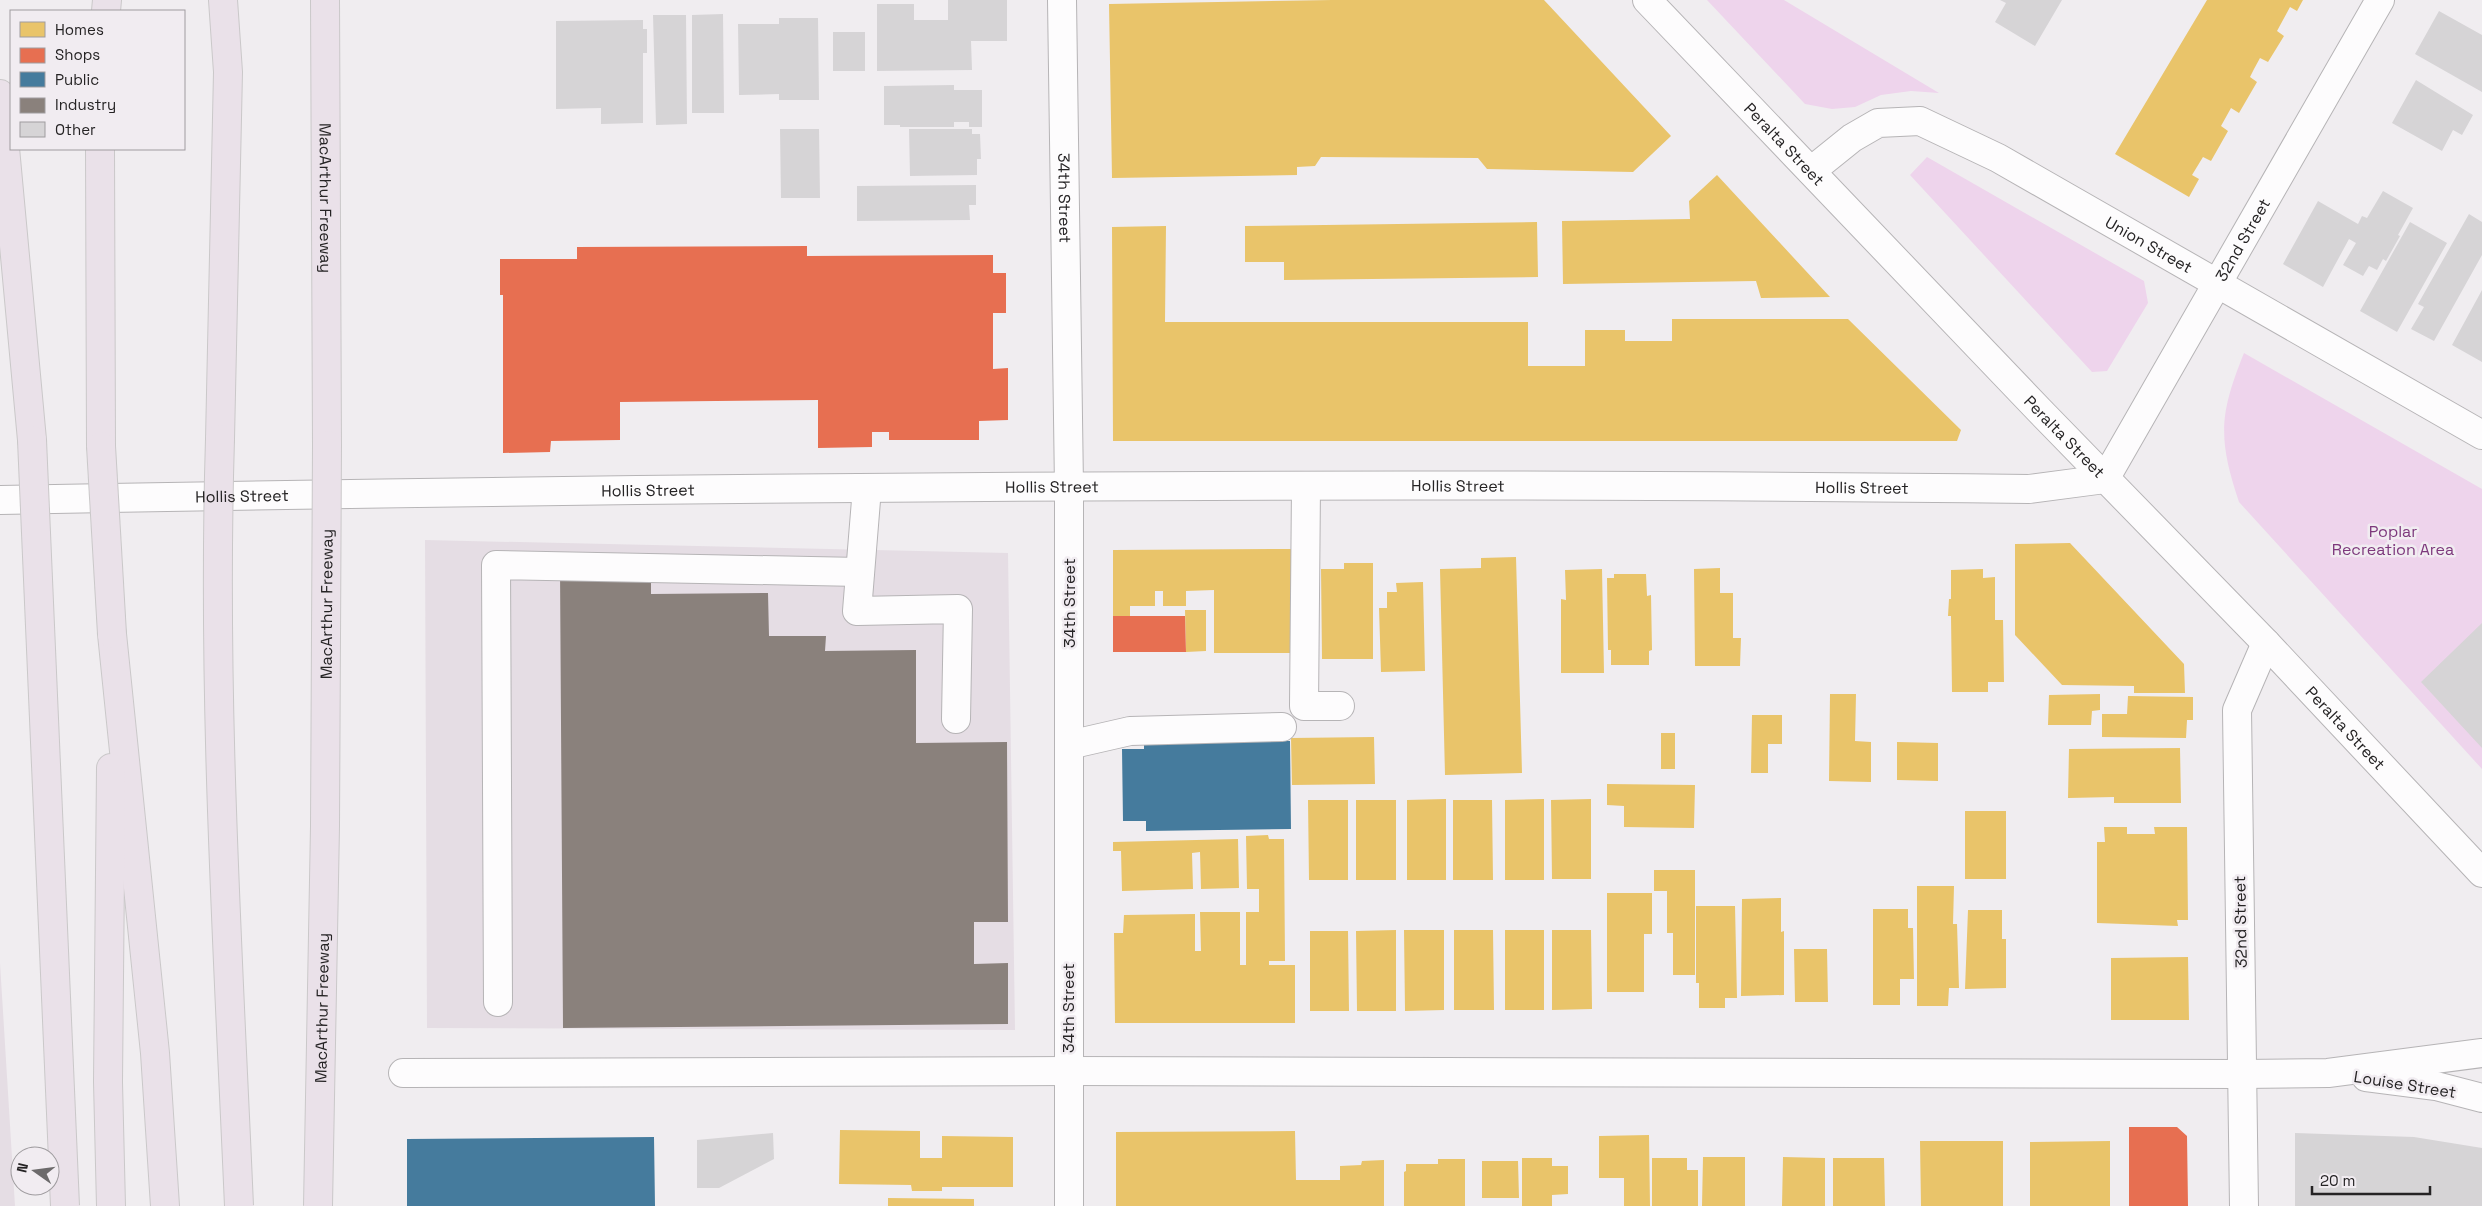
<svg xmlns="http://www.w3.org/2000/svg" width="2482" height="1206" font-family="'Space Grotesk',sans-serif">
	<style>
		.built { fill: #e5dde4 }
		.green { fill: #eed4ec }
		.homes { fill: #e9c46a }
		.shops { fill: #e76f51 }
		.public { fill: #457b9d }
		.industry { fill: #8a817c }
		.building { fill: #d6d4d6 }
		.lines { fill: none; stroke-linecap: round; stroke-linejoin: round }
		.minor-casing { stroke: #b6b4b6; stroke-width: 30 }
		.highway-casing { stroke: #cac8c9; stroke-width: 30 }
		.minor { stroke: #fdfcfd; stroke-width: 28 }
		.highway { stroke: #eae1e9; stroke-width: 28 }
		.highway-bridge-casing { stroke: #cac8c9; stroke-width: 30; stroke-linecap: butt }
		.highway-bridge { stroke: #eae1e9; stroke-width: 28 }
		.labels { text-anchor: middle; stroke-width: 5; stroke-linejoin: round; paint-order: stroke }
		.street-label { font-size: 16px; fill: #252324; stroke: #f1ecf1 }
		.park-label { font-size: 16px; fill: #7d387c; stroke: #f1ecf1 }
	</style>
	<rect width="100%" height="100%" fill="#f0edf0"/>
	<path class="built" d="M425,540L1008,553L1015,1030L427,1028Z
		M0,963L15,1206H0Z"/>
	<path class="green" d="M1707,0H1784L1939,93L1911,91L1881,95L1855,107L1832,109L1805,104Z
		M1927,157L2144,281L2148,303L2107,371L2092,372L1910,175Z
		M2244,353L2482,489V769L2239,502C2218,439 2219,415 2244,353Z"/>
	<path class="homes" d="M1332,0H1544L1671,136L1633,172L1487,169L1478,158L1321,157L1315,166L1297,167V175L1112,178L1109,4Z
		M2207,0H2303L2297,11L2290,7L2277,31L2284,36L2268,62L2260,58L2254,69L2250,77L2257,82L2239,113L2231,108L2221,126L2228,131L2211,161L2203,157L2192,175L2199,179L2189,197L2115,154Z
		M1717,175L1830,297L1761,298L1756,281L1563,284L1562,221L1690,219L1689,201Z
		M1537,222L1538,277L1284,280V262H1245V226Z
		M1166,226L1165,322H1528V366H1585V330H1625V341H1672V319H1848L1961,430L1957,441H1113L1112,227Z
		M2070,543L2184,664L2185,693H2134V686L2062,685L2015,635V544Z
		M1292,549V653H1214V590L1186,591V606H1163V591H1155V606H1130V616H1113V550Z
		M1516,557L1522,773L1445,775L1440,569L1481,568V558Z
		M1344,563H1373V659H1322L1321,569H1344Z
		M1720,568V593H1733V638H1741L1740,666H1695L1694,569Z
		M1602,569L1604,673H1561V599L1566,600L1565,570Z
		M1983,569V578L1995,577V620H2003L2004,682H1988V692H1952L1951,616H1948L1949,599H1951V570Z
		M1614,574H1646L1647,596L1651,595L1652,650L1649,651V665H1611V650H1608L1607,578H1614Z
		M1423,582L1425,671L1381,672L1379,608H1387V592H1397L1396,583Z
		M1185,610H1206V651L1186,652Z
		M1830,694H1856L1855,741L1871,742V782L1829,781Z
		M2100,694V710L2092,711L2091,725H2048L2049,695Z
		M2128,696L2193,697V720H2187L2186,738L2102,737V714H2127Z
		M1752,715H1782V744H1768V773H1751Z
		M1661,733H1675V769H1661Z
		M1374,737L1375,784L1292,785L1291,738Z
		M1897,742L1938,743V781L1897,780Z
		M2180,748L2181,803H2114V797L2068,798L2069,749Z
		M1607,784L1695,785L1694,828L1624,827V806L1607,805Z
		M1446,799V880H1407V800Z
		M1544,799V880H1505V800Z
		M1591,799V879H1552L1551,800Z
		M1308,800H1348V880H1309Z
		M1356,800H1396V880H1356Z
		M1453,800H1492L1493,880H1453Z
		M1965,811H2006V879H1965Z
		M2104,827H2127V834H2155L2154,827H2187L2188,920H2177L2178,926L2097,923V842H2105Z
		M1268,835L1269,839H1284L1285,961H1269V965H1295V1023H1115L1114,933H1123L1124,915L1195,914V951H1201L1200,912H1240V965H1246V912H1259V889H1247L1246,836Z
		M1238,839L1239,888L1201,889L1200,852L1192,853L1193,889L1122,891L1121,851H1113V842Z
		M1654,870H1695V975H1673V933H1667V891H1654Z
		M1917,886H1954L1953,924H1957L1959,988H1949L1948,1006H1917Z
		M1607,893H1652V934H1644V992H1607Z
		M1781,898V932L1784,931V995L1741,996L1742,899Z
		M1696,906H1735L1737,998H1725V1008H1699V983H1696Z
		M1873,909H1908V928H1913L1914,979H1900V1005H1873Z
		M1968,910H2002V939H2006V988L1965,989Z
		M1396,930V1011H1357L1356,931Z
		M1404,930H1444V1010L1405,1011Z
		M1454,930H1493L1494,1010H1454Z
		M1505,930H1544V1010H1505Z
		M1552,930H1591L1592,1009L1552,1010Z
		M1310,931H1348L1349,1011H1310Z
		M1794,949H1827L1828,1002H1795Z
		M2188,957L2189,1020H2111V958Z
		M840,1130L920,1131V1158H942V1136L1013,1137V1187H942V1191H912L911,1185L839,1184Z
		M1295,1131L1296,1180H1340V1166L1361,1165L1362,1161L1384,1160V1206H1116V1132Z
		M1649,1135L1650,1206H1624V1178H1599V1136Z
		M1920,1141H2003V1206H1921Z
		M2110,1141V1206H2030V1142Z
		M1703,1157H1745V1206H1702Z
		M1783,1157L1825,1158V1206H1782Z
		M1522,1158H1552V1166H1568V1194L1552,1195V1206H1522Z
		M1652,1158H1687V1170H1698V1206H1652Z
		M1833,1158H1884L1885,1206H1833Z
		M1438,1159H1465V1206H1404V1172L1406,1171V1164H1438Z
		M1482,1161H1518L1519,1198H1482Z
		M888,1198L974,1199V1206H888Z"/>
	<path class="shops" d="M807,246V256L993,255V273H1006V313H993V369L1008,368V420L979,421V440H889V432H872V447L818,448V400L620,402V440L551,441L550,452L503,453V295H500V259H577V247Z
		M1113,616H1185L1186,652H1113Z
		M2129,1127H2177L2187,1136L2188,1206H2129Z"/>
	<path class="public" d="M1290,741L1291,829L1146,831V821H1123L1122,749H1144V743Z
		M654,1137L655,1206H407V1139Z"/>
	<path class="industry" d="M560,568H651V594L768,593L769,636H826L825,651L916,650V743L1007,742L1008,922H974V964L1008,963V1024L563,1028Z"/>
	<path class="building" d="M948,0H1007V41H971L972,70L877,71V4H914V20H948Z
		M2000,0H2062L2035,46L1995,22L2006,3Z
		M2439,11L2482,35V92L2415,54Z
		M723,14L724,113H692V15Z
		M653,15H686L687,124L656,125Z
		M779,18H818L819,100H779V94L739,95L738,24H779Z
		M643,20V29H647V53H643V123L601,124V108L556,109V21Z
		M833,32H865V71H833Z
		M2416,80L2473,115L2462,135L2453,130L2442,151L2392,123Z
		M954,85V90H982V127H969V122H954V127H900V125H884V86Z
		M780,129H819L820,198H781Z
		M909,129H972V134H980L981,159H977V175L910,176Z
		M976,185V205H969L970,220L857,221V186Z
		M2383,191L2413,208L2398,235L2400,236L2386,261L2383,259L2377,270L2369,266L2363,276L2343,265L2356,243L2349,239L2323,287L2283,264L2318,201L2358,224L2362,216L2367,218Z
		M2469,214L2482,222V255L2434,341L2411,329L2424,307L2418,304Z
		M2410,222L2447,243L2397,332L2360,311Z
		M2482,290V362L2452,345Z
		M2482,623V748L2421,682Z
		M773,1133L774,1159L719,1188H697V1140Z
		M2295,1133L2414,1137L2482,1148V1206H2295Z"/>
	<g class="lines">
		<defs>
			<g id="minor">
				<path id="s1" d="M1062,0L1069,487V1206"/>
				<path id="s2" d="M1647,0L2039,410L2266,643L2482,873"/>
				<path id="s3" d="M1811,171L1852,138L1878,123L1920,121L1998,158L2482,435"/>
				<path id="s4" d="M2105,479L2380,0"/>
				<path d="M1306,487L1304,706H1340"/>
				<path d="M867,488L857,611L958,609L956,719"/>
				<path id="s5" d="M0,500C676,487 1353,481 2029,489L2105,479"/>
				<path d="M1069,745L1130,731L1282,727"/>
				<path d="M498,1002L496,565L860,572"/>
				<path d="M403,1073L1068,1071L2242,1074L2328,1073L2482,1053"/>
				<path d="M2366,1077L2436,1086L2482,1098"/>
				<path d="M2244,1206L2237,710L2266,643"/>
			</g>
			<g id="highway">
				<path id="s6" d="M325,0L327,445"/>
				<path d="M106,11L107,0"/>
				<path d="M0,94L32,440"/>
				<path d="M100,149L101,446"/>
				<path d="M220,439L228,72L223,0"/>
				<path d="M112,634L155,1053L165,1206"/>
				<path d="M111,768L108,1082L111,1206"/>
			</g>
		</defs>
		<use href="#minor" class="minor-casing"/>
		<use href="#highway" class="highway-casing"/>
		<use href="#minor" class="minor"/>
		<use href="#highway" class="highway"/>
		<defs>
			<g id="highway-bridge">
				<path d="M220,439C212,695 228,951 239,1206"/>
				<path d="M32,440L65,1206"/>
				<path d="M101,446L112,634"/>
				<path id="s7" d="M318,1206L325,826L327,445"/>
			</g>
		</defs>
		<use href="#highway-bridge" class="highway-bridge-casing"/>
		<use href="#highway-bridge" class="highway-bridge"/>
	</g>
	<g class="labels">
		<g class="street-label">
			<text dy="6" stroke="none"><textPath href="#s2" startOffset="199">Peralta Street</textPath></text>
			<text dy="6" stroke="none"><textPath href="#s6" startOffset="198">MacArthur Freeway</textPath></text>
			<text dy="6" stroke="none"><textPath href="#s1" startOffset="198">34th Street</textPath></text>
			<text dy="6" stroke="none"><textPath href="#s4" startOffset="276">32nd Street</textPath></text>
			<text dy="6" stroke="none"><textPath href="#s3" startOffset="385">Union Street</textPath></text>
			<text dy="6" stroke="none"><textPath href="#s2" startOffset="604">Peralta Street</textPath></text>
			<text dy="6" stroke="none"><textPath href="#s5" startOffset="1052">Hollis Street</textPath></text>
			<text dy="6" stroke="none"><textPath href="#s5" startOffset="1458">Hollis Street</textPath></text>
			<text dy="6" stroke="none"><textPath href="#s5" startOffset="1862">Hollis Street</textPath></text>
			<text dy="6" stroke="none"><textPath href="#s5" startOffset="648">Hollis Street</textPath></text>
			<text dy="6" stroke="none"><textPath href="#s5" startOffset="242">Hollis Street</textPath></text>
			<text dy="6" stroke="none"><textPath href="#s7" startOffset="602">MacArthur Freeway</textPath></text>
			<text transform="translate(1069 603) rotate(-90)" y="6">34th Street</text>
			<text dy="6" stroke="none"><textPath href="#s2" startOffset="1009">Peralta Street</textPath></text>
			<text transform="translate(2240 922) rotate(-91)" y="6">32nd Street</text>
			<text dy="6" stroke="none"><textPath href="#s7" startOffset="198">MacArthur Freeway</textPath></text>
			<text transform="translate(1068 1008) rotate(-90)" y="6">34th Street</text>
			<text transform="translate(2405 1084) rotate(9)" y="6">Louise Street</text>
		</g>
		<g class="park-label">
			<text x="2393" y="537">Poplar<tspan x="2393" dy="18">Recreation Area</tspan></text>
		</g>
	</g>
	<rect x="10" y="10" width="175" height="140" fill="#f1ecf1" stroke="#9f9c9f"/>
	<rect x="20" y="22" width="25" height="15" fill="#e9c46a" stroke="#9f9c9f"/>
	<text x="55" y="35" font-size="15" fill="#252324">Homes</text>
	<rect x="20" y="48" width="25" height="15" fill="#e76f51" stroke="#9f9c9f"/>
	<text x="55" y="60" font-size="15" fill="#252324">Shops</text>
	<rect x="20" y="72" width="25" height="15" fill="#457b9d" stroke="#9f9c9f"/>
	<text x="55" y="85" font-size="15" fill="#252324">Public</text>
	<rect x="20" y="98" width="25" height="15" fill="#8a817c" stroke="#9f9c9f"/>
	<text x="55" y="110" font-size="15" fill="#252324">Industry</text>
	<rect x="20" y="122" width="25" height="15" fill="#d6d4d6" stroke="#9f9c9f"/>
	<text x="55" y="135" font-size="15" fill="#252324">Other</text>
	<g transform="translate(35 1171) rotate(284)"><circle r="24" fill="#f1ecf1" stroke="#9f9c9f"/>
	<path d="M0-4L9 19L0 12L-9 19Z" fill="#6c6a6b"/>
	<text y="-8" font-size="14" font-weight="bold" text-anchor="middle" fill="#252324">N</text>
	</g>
	<path d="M2312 1186v8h118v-8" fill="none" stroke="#252324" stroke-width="2.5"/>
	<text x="2320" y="1186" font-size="15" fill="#252324" stroke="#f1ecf1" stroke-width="4" paint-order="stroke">20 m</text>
</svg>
